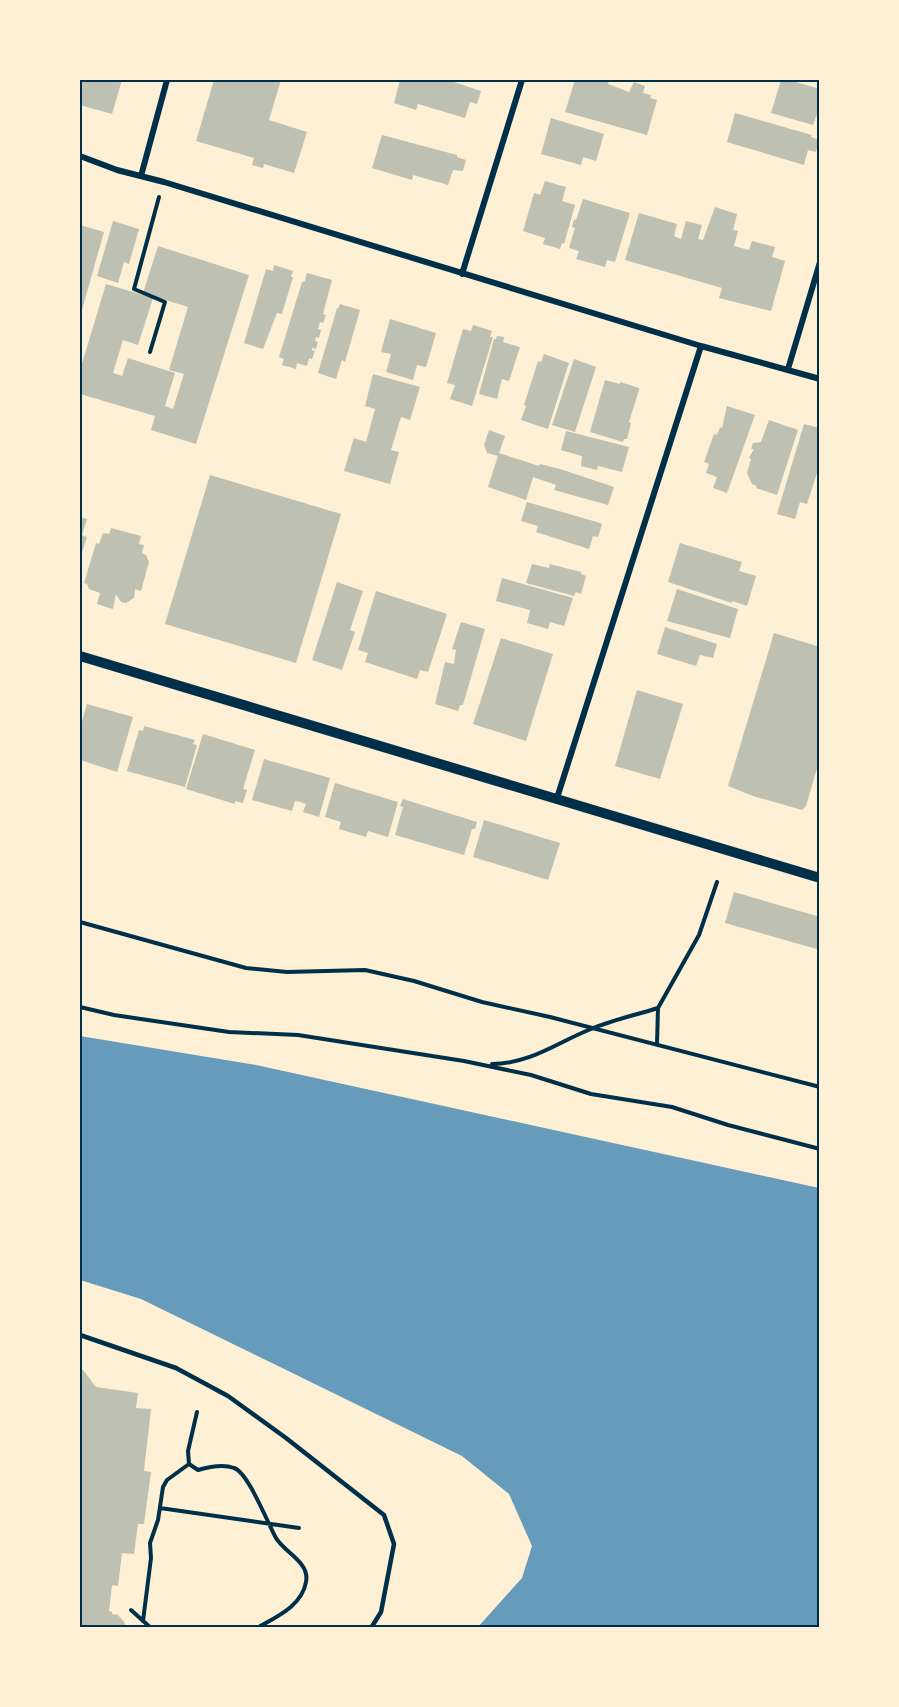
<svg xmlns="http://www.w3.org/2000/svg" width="899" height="1707" font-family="Signika,sans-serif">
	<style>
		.water { fill: #669bbc }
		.building { fill: #bec0b2 }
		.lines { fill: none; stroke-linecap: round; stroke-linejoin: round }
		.path { stroke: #003049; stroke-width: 4 }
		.service { stroke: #003049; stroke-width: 4.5 }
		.minor { stroke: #003049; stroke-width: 6 }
		.tertiary { stroke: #003049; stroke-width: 10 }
		.neatline { fill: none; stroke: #003049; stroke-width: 2 }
	</style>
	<rect width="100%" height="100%" fill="#fdf0d5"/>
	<path class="water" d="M80,1036L256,1065L819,1188V1627H478L522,1578L532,1546L509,1494L462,1456L141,1299L80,1280Z"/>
	<path class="building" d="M80,80H122L112,114L80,105Z
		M214,80H281L269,120L307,132L294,173L264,164L263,168L252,165L254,158L196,141Z
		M400,80H448L481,91L477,104L470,102L465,118L418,104L416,110L394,103Z
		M575,80H609L608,84L629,92L634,82L645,86L643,93L651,95L650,98L657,100L647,135L565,112Z
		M781,80H789L820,89V106L813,125L771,113Z
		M735,113L812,135L811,137L819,140L816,152L808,150L804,165L727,142Z
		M551,118L604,134L596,161L583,157L581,165L541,154Z
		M382,135L457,155V157L466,160L463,171L453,170L448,185L413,175L412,180L372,168Z
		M545,181L566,187L562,201L575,205L564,244L562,243L560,249L543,244L545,238L523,231L534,193L540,195Z
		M583,199L630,213L615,262L607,260L605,267L576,259L579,251L569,248L575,228L572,227L574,219L576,220Z
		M715,207L737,214L733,230L738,231L734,246L749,250L752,241L775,247L772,257L785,261L771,311L719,298L722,288L625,260L639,213L677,224L674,236L681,239L686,221L702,225L698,239L703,240Z
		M113,221L139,229L129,264L124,262L118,283L97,276Z
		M80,225L104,232L80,317Z
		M158,246L249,275L196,444L151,430L155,416L80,394V370L106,284L153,298L138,345L123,340L113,373L122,376L128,358L175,373L165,406L173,409L184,374L169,370L188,307L143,293Z
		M274,265L293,271L291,277H293L282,314L277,313L263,349L244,343L266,269L273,271Z
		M307,273L332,280L323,314L326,315L323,323L320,322L318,329L321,330L319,338L316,337L315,341L318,342L316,349L312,348V350L315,351L312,359L309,358L307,366L297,363L296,369L282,365L284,359L279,357L302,282L305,281Z
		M340,304L360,310L345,362L342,360L336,379L318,373L337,308L338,309Z
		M390,319L436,333L426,367L417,365L413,380L386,372L391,354L381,352Z
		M473,325L492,331L490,337H493L472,406L450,399L455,385L447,383L463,329L471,331Z
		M497,336L504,337L503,342L520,347L509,381L502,379L497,399L479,394L494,339H496Z
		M544,354L569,363L548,429L521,420L526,406L524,405L538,361L541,362Z
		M574,359L596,367L575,432L552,425Z
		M373,374L420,387L410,420L401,417L391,450L399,452L390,484L344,471L354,438L366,442L375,409L365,406Z
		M605,380L620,384V382L639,388V390L629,422L631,423L627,439H624L623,442L590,432Z
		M727,406L755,415L727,493L713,488L717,477L706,473L709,464L704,462L714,434L717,435L720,427L722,428Z
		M769,420L798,430L777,495L756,488L757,486L752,484L747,473L751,459L749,458L754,449H751L753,443L761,442Z
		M804,424L820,428V464L807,504L800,502L795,519L777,514Z
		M489,430L505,436L499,453L539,466L540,464L560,469L614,487L608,505L554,490L556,485L533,477L526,500L488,487L498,456L487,453L484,445Z
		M566,431L629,447L622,472L598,466L597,470L581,466L582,456L561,450Z
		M210,475L341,514L296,663L165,624Z
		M527,502L597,522L602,524L598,537L593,536L589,549L536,532L538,526L521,521Z
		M80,517L87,519L82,535L87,537L82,552L80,551Z
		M111,528L141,536L139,544L144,545L142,553L146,555L149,562L141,591L135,589L134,598L126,603L121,602L116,594L113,609L97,604L100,593L89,589L87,584L84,583L96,543L99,544L103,533L109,534Z
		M680,543L742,562L739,571L756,576L747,606L732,601V603L668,582Z
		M532,564L549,568L550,564L581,572V574L586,576L581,594L576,592L574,596L526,583Z
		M502,578L573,598L564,626L550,622L548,629L527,623L530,610L496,601Z
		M337,582L363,591L350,630L355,632L342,670L312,660Z
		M677,589L738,609L730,638L667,621Z
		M376,591L447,614L428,672L420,670L417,679L365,662L368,653L358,650Z
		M461,622L485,629L463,705H460L458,711L435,704L445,662L454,664L456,650L452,649Z
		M665,627L717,644L713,658L700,655L696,666L657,654Z
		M774,633L820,647V758L806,806L802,810L753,796L728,786Z
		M501,638L553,654L526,741L473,724Z
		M637,690L683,704L660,779L615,766Z
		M87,704L133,717L117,772L80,760V728Z
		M144,726L195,740L193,744L197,745L185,787L127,771L139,730L143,731Z
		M203,734L255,750L243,789L247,790L243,803L235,801V804L186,789Z
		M264,759L330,778L319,817L303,812L306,804L301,802L295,801L292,811L252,800Z
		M335,783L398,802L388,837L368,831L366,837L339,829L341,822L325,817Z
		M403,799L477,822L475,829H472L464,855L395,835L403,807L400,806Z
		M484,820L560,843L548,880L473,857Z
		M734,892L820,917V950L725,923Z
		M80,1370H83L96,1387L138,1393L136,1408L151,1409L144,1471L151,1472L144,1524H138L134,1554L122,1553L118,1586L112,1585L109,1611L112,1612V1614L118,1615L125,1623L124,1628H80Z"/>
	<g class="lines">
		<path class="path" d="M150,352L165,302L134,289L159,197
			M80,922L246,968L287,972L365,970L414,981L482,1002L550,1017L820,1087
			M80,1007L114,1015L229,1032L298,1035L464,1061L531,1075L591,1094L672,1107L728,1125L820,1149
			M657,1044L658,1008L699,935L717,882
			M492,1064C530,1064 558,1042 591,1029C612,1020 636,1015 658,1008
			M197,1412L188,1451L189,1464L198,1470C208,1467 224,1464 234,1468C248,1472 268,1524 276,1538C285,1553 310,1562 306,1582C302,1606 276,1617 257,1628
			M160,1508L299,1528
			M131,1610L151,1628
			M143,1621L151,1558L150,1543L158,1520L163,1487L167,1480L189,1464"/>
		<path class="service" d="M80,1335L176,1368L228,1396L286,1438L384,1515L394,1544L381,1612L371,1628"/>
		<path class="minor" d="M80,156L117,170L164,182L701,346L820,379
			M141,176L167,80
			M462,274L522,80
			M788,369L820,262
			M557,798L701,346"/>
		<path class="tertiary" d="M80,656L820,878"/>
	</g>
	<rect width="899" height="1707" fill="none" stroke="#fdf0d5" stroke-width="162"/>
	<rect x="81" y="81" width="737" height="1545" class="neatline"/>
</svg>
